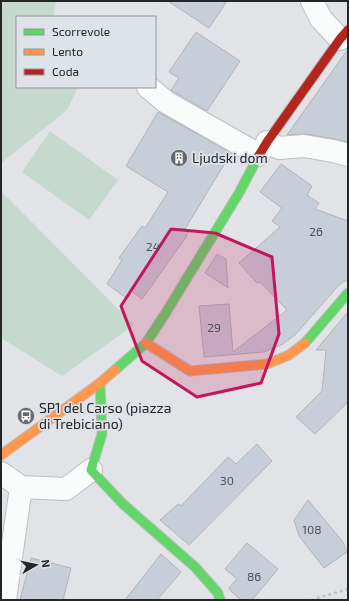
<svg xmlns="http://www.w3.org/2000/svg" width="349" height="601" font-family="'Exo 2',sans-serif">
	<style>
		.green { fill: #c6d9cf }
		.building { fill: #c7ced8; stroke: #b2b4b7 }
		.lines { fill: none; stroke-linecap: round; stroke-linejoin: round }
		.street-casing { stroke: #bdbfc2; stroke-width: 24 }
		.fast-casing { stroke: #bdbfc2; stroke-width: 11 }
		.slow-casing { stroke: #bdbfc2; stroke-width: 11 }
		.jam-casing { stroke: #bdbfc2; stroke-width: 11 }
		.path { stroke: #c0c1c3; stroke-width: 2.5; stroke-dasharray: 3 3; stroke-linecap: butt }
		.street { stroke: #fafbfb; stroke-width: 22 }
		.fast { stroke: #63d668; stroke-width: 9 }
		.slow { stroke: #ff974d; stroke-width: 9 }
		.jam { stroke: #b3261e; stroke-width: 9 }
		.marked { fill: #c2185b; fill-opacity: 0.2; stroke: #c2185b; stroke-width: 3; stroke-linejoin: round }
		.labels { text-anchor: middle; stroke-width: 3.5; stroke-linejoin: round; paint-order: stroke }
		.number-label { font-size: 12px; fill: #4e5155 }
		.poi-label { font-size: 14px; fill: #242628; stroke: #dee2e9; text-anchor: start }
	</style>
	<rect width="100%" height="100%" fill="#e1e3e6"/>
	<path class="green" d="M1,1H56L53,17H17V87H78L67,110L1,163Z
		M50,131L118,180L89,220L22,172Z
		M1,191L134,325L62,376L1,338Z"/>
	<path class="building" d="M168,1H227L209,28Z
		M196,32L240,61L207,111L171,90L179,78L169,72Z
		M348,49V142L335,139L306,134L287,135Z
		M158,112L231,153L185,229L189,231L186,236H187L142,299L131,291L126,298L107,284L122,260L119,258L142,226L145,228L168,192L126,166Z
		M281,164L312,186L307,195L319,203L315,209L348,221V281H344L339,285L296,334L283,344L264,352L204,357L199,306L229,304L233,352L287,310L260,282L257,283L239,263L280,227L272,221L282,208L260,192Z
		M217,254L226,259L228,288L205,273Z
		M348,312V402L315,434L296,417L322,391L326,350H316Z
		M257,444L272,461L189,545L160,520L178,504L181,506L228,457L236,464Z
		M308,500L343,542L347,552L324,568L299,536L294,520Z
		M247,543L278,569L252,600H241L231,591L229,588L237,579L225,569Z
		M161,554L181,572L157,600H125Z
		M31,558L71,568L63,600H20Z"/>
	<g class="lines">
		<defs>
			<path id="street" d="M312,1L321,19L340,39
				M148,87L166,102L259,155
				M267,142L279,148L304,146L333,151L348,155
				M1,473L21,487L66,489L91,470
				M5,600L21,487"/>
			<path id="fast" d="M305,343L348,293
				M115,370L146,343L165,314L239,193L258,157
				M100,383L102,434L91,470L123,504L195,567L218,593L220,600"/>
			<path id="slow" d="M146,343L190,371L267,364L289,355L305,343
				M1,455L100,383L115,370"/>
			<path id="jam" d="M258,157L267,142L340,39L348,30"/>
		</defs>
		<use href="#street" class="street-casing"/>
		<use href="#fast" class="fast-casing"/>
		<use href="#slow" class="slow-casing"/>
		<use href="#jam" class="jam-casing"/>
		<path class="path" d="M311,600L348,589"/>
		<use href="#street" class="street"/>
		<use href="#fast" class="fast"/>
		<use href="#slow" class="slow"/>
		<use href="#jam" class="jam"/>
	</g>
	<path class="marked" d="M171,229L215,233L272,257L279,334L261,383L197,397L142,361L121,306Z"/>
	<defs>
		<symbol id="building-disc" viewBox="-11 -11 22 22"><circle r="9.5" fill="#66686a" stroke="#dee2e9"/><path d="M-4-6H4V6H1V3H-1V6H-4ZM-2.5-4.3h1.7v1.8h-1.7ZM.8-4.3h1.7v1.8H.8ZM-2.5-1h1.7V.8h-1.7ZM.8-1h1.7V.8H.8Z" fill="#fff"/></symbol>
		<symbol id="bus-disc" viewBox="-11 -11 22 22"><circle r="9.5" fill="#66686a" stroke="#dee2e9"/><path d="M-5-6H5V4H4V6H2V4H-2V6H-4V4H-5ZM-3.5-4V0h7V-4ZM-3.5 1.2v1.5H-2V1.2ZM2 1.2v1.5H3.5V1.2Z" fill="#fff"/></symbol>
	</defs>
	<g fill-rule="evenodd">
		<use href="#building-disc" x="169" y="148" width="20" height="20"/>
		<use href="#bus-disc" x="16" y="406" width="20" height="20"/>
	</g>
	<g class="labels">
		<g class="number-label">
			<text x="316" y="236">26</text>
			<text x="153" y="251">24</text>
			<text x="214" y="332">29</text>
			<text x="227" y="485">30</text>
			<text x="312" y="534">108</text>
			<text x="254" y="581">86</text>
		</g>
		<g class="poi-label">
			<text x="192" y="163">Ljudski dom</text>
			<text x="39" y="413">SP1 del Carso (piazza<tspan x="39" dy="16">di Trebiciano)</tspan></text>
		</g>
	</g>
	<rect width="349" height="601" fill="none" stroke="#242628" stroke-width="4"/>
	<rect x="16" y="16" width="140" height="72" fill="#dee2e9" stroke="#94979c"/>
	<rect x="24" y="29" width="20" height="6" fill="#63d668" stroke="#94979c"/>
	<text x="52" y="36" font-size="12" fill="#242628">Scorrevole</text>
	<rect x="24" y="49" width="20" height="6" fill="#ff974d" stroke="#94979c"/>
	<text x="52" y="56" font-size="12" fill="#242628">Lento</text>
	<rect x="24" y="69" width="20" height="6" fill="#b3261e" stroke="#94979c"/>
	<text x="52" y="76" font-size="12" fill="#242628">Coda</text>
	<g transform="translate(36 565) rotate(81)" stroke="#dee2e9" stroke-width="3" paint-order="stroke">
	<path d="M0-3L7 15L0 10L-7 15Z" fill="#242628"/>
	<text y="-6" font-size="11" font-weight="bold" text-anchor="middle" fill="#242628">N</text>
	</g>
</svg>
